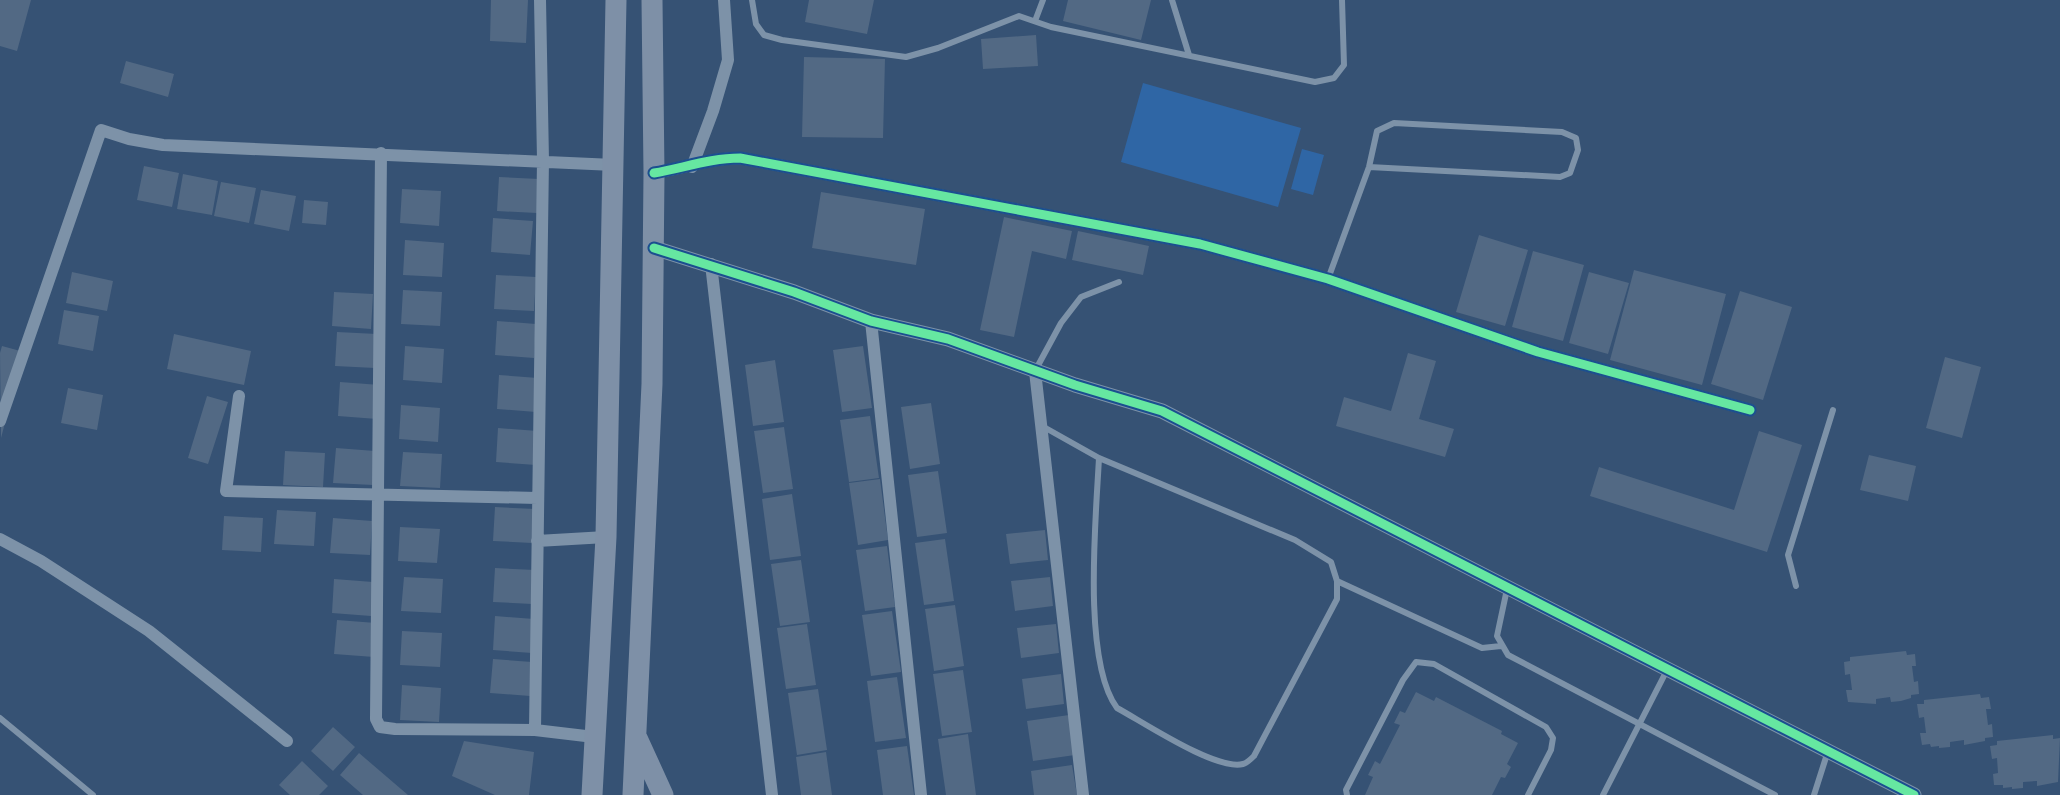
<svg xmlns="http://www.w3.org/2000/svg" width="2060" height="795" font-family="Poppins,sans-serif">
	<style>
		.green { fill: #2f66a5 }
		.building { fill: #526984 }
		.lines { fill: none; stroke-linecap: round; stroke-linejoin: round }
		.service { stroke: #7d92a8; stroke-width: 6 }
		.minor { stroke: #7d92a8; stroke-width: 12 }
		.tertiary { stroke: #7d92a8; stroke-width: 15 }
		.trunk { stroke: #7e90a7; stroke-width: 21 }
		.cycleway-casing { stroke: #1b4f8f; stroke-width: 13 }
		.cycleway { stroke: #66e7a1; stroke-width: 9 }
	</style>
	<rect width="100%" height="100%" fill="#365274"/>
	<path class="green" d="M1143,83L1301,128L1278,207L1121,162Z
		M1302,149L1324,155L1313,195L1291,189Z"/>
	<path class="building" d="M0,0H31L17,51L0,46Z
		M491,0H528L526,43L490,41Z
		M809,0H874L867,34L805,22Z
		M1068,0H1151L1141,40L1063,21Z
		M1036,35L1038,66L983,69L981,39Z
		M804,57L885,59L883,138L802,137Z
		M126,61L174,74L168,97L120,83Z
		M144,166L179,173L172,207L137,200Z
		M183,174L218,181L212,215L177,209Z
		M499,177L539,179L537,213L497,211Z
		M221,182L256,188L249,223L214,216Z
		M402,189L441,191L439,226L400,223Z
		M261,190L296,196L289,231L254,224Z
		M821,192L925,209L916,265L812,248Z
		M304,200L328,202L326,225L302,223Z
		M1004,217L1072,231L1066,259L1032,251L1014,337L980,330Z
		M493,218L533,221L530,255L491,252Z
		M1078,231L1149,246L1143,275L1072,260Z
		M1479,235L1528,250L1505,326L1456,312Z
		M405,240L444,243L442,277L403,275Z
		M1533,251L1584,265L1563,341L1512,327Z
		M1634,270L1726,294L1702,385L1610,360Z
		M72,272L113,281L107,311L66,303Z
		M1589,272L1629,283L1608,354L1569,343Z
		M496,275L536,277L534,311L494,309Z
		M403,290L442,292L440,326L401,324Z
		M1740,291L1792,307L1763,400L1711,384Z
		M334,292L373,294L371,329L332,326Z
		M64,310L99,316L93,351L58,344Z
		M497,321L536,324L534,358L495,355Z
		M337,332L377,334L375,368L335,366Z
		M174,334L251,351L244,385L167,369Z
		M2,346L24,352L1,438L0,353Z
		M405,346L444,349L442,383L403,380Z
		M863,346L872,408L842,412L833,350Z
		M1408,353L1436,361L1419,419L1454,429L1445,457L1336,426L1344,397L1391,411Z
		M1945,357L1981,367L1962,438L1926,428Z
		M775,360L784,422L753,426L745,365Z
		M499,375L538,378L536,412L497,409Z
		M340,382L380,385L377,419L338,416Z
		M68,388L103,395L97,430L61,423Z
		M207,396L228,402L208,464L188,458Z
		M931,403L940,464L910,469L901,407Z
		M401,405L440,408L438,442L399,439Z
		M870,416L879,478L849,482L840,420Z
		M784,427L793,489L763,493L754,431Z
		M498,428L538,431L536,465L496,462Z
		M1759,431L1802,445L1767,552L1590,496L1599,467L1734,510Z
		M336,448L375,451L373,485L333,483Z
		M285,451L325,453L323,487L283,485Z
		M403,452L442,454L440,488L400,486Z
		M1869,455L1916,466L1908,501L1860,490Z
		M938,471L947,533L917,537L908,475Z
		M880,479L888,540L858,545L849,483Z
		M792,494L801,556L770,560L762,499Z
		M495,507L535,509L532,543L493,541Z
		M277,510L316,512L314,546L274,544Z
		M224,516L263,518L261,552L222,550Z
		M333,518L372,521L370,555L330,553Z
		M400,527L440,529L437,563L398,561Z
		M1045,530L1048,560L1010,564L1006,534Z
		M945,539L954,601L924,605L915,543Z
		M887,546L895,607L865,611L856,550Z
		M801,560L810,622L780,626L771,564Z
		M495,568L535,570L532,604L493,602Z
		M404,577L443,579L441,613L401,611Z
		M1050,577L1053,606L1015,611L1011,581Z
		M334,579L373,582L371,616L332,613Z
		M955,605L964,666L934,671L925,609Z
		M892,611L901,672L871,676L862,615Z
		M495,616L534,619L532,653L493,650Z
		M337,620L376,623L374,657L334,654Z
		M807,624L816,685L786,689L777,628Z
		M1056,624L1059,653L1021,658L1017,628Z
		M402,631L442,633L440,667L400,665Z
		M1906,651L1907,655L1915,654L1916,666H1912L1914,682L1918,681L1919,694L1911,695V698L1901,701L1891,702L1890,697L1876,699V704L1848,702L1846,690H1852L1850,674L1845,675L1844,662L1850,661V657Z
		M493,659L532,662L530,696L490,693Z
		M963,670L972,732L942,736L933,674Z
		M1061,674L1064,704L1026,709L1022,679Z
		M897,677L906,738L875,742L867,681Z
		M402,685L441,688L439,722L400,720Z
		M818,689L827,750L797,755L788,693Z
		M1416,692L1434,701L1436,697L1502,731L1501,734L1518,743L1507,764L1511,767L1505,778L1501,777L1492,795H1365L1373,777L1368,775L1375,761L1380,764L1400,725L1394,723L1400,711L1405,713Z
		M1980,694L1981,698L1989,697L1991,709H1986L1988,725L1992,724L1993,737L1985,738V741L1964,745V740L1950,742V747L1939,748V746L1931,747L1930,744L1922,745L1920,733H1926L1924,717L1919,718L1917,704H1924V700Z
		M1069,715L1075,755L1033,761L1027,721Z
		M333,727L355,747L333,771L311,751Z
		M968,734L976,795H946L938,739Z
		M2053,735V739L2060,738L2058,782L2037,786V781L2023,782V788L2012,789V787L2003,788V785H1994L1993,774L1998,773L1997,758L1992,759L1990,746L1997,745V741Z
		M464,741L534,752L529,795H495L452,776Z
		M907,746L914,795H883L877,750Z
		M826,752L832,795H801L796,757Z
		M359,753L408,795H363L340,775Z
		M302,761L328,786L319,795H290L279,785Z
		M1072,765L1077,795H1034L1031,771Z"/>
	<g class="lines">
		<path class="service" d="M752,0L756,24L764,35L782,40L906,57L938,48L1019,16L1051,27L1315,82L1334,78L1344,65L1342,0
			M1172,0L1189,55
			M1035,21L1043,0
			M1328,279L1369,167L1377,131L1394,123L1562,132L1576,138L1578,150L1570,173L1560,177L1369,167
			M1035,371L1061,323L1081,297L1119,282
			M1042,426L1099,458L1295,540L1331,562L1337,581V599L1254,756C1251,759 1247,763 1243,764C1216,771 1143,722 1117,708C1082,661 1096,517 1099,458
			M1337,581L1482,648L1501,646
			M1796,586L1788,555L1833,410
			M1507,589L1497,636L1508,655L1775,795
			M0,718L93,795
			M1347,795L1346,790L1403,680L1416,662L1434,664L1546,727L1553,738L1551,750L1528,795
			M1603,795L1667,670
			M1814,795L1828,751"/>
		<path class="minor" d="M381,153L376,719L380,727L395,729L535,730L594,737
			M692,167L713,111L728,60L724,0
			M654,173C683,168 711,158 740,158L1200,244L1328,279L1538,352L1750,410
			M711,264L772,795
			M871,321L921,795
			M1035,371L1083,795
			M239,396L226,491L537,498
			M0,421L101,130L129,139L163,145L614,165
			M0,539L41,561L149,631L287,741
			M537,541L606,537
			M535,730L543,160L540,0"/>
		<path class="tertiary" d="M654,248L794,292L871,321L948,339L1075,385L1162,411L1914,795"/>
		<path class="trunk" d="M637,738L663,795
			M592,795L606,537L616,0
			M633,795L652,384L654,173L652,0"/>
		<defs>
			<path id="cycleway" d="M654,173C683,168 711,158 740,158L1200,244L1328,279L1538,352L1750,410
				M654,248L794,292L871,321L948,339L1075,385L1162,411L1914,795"/>
		</defs>
		<use href="#cycleway" class="cycleway-casing"/>
		<use href="#cycleway" class="cycleway"/>
	</g>
</svg>
